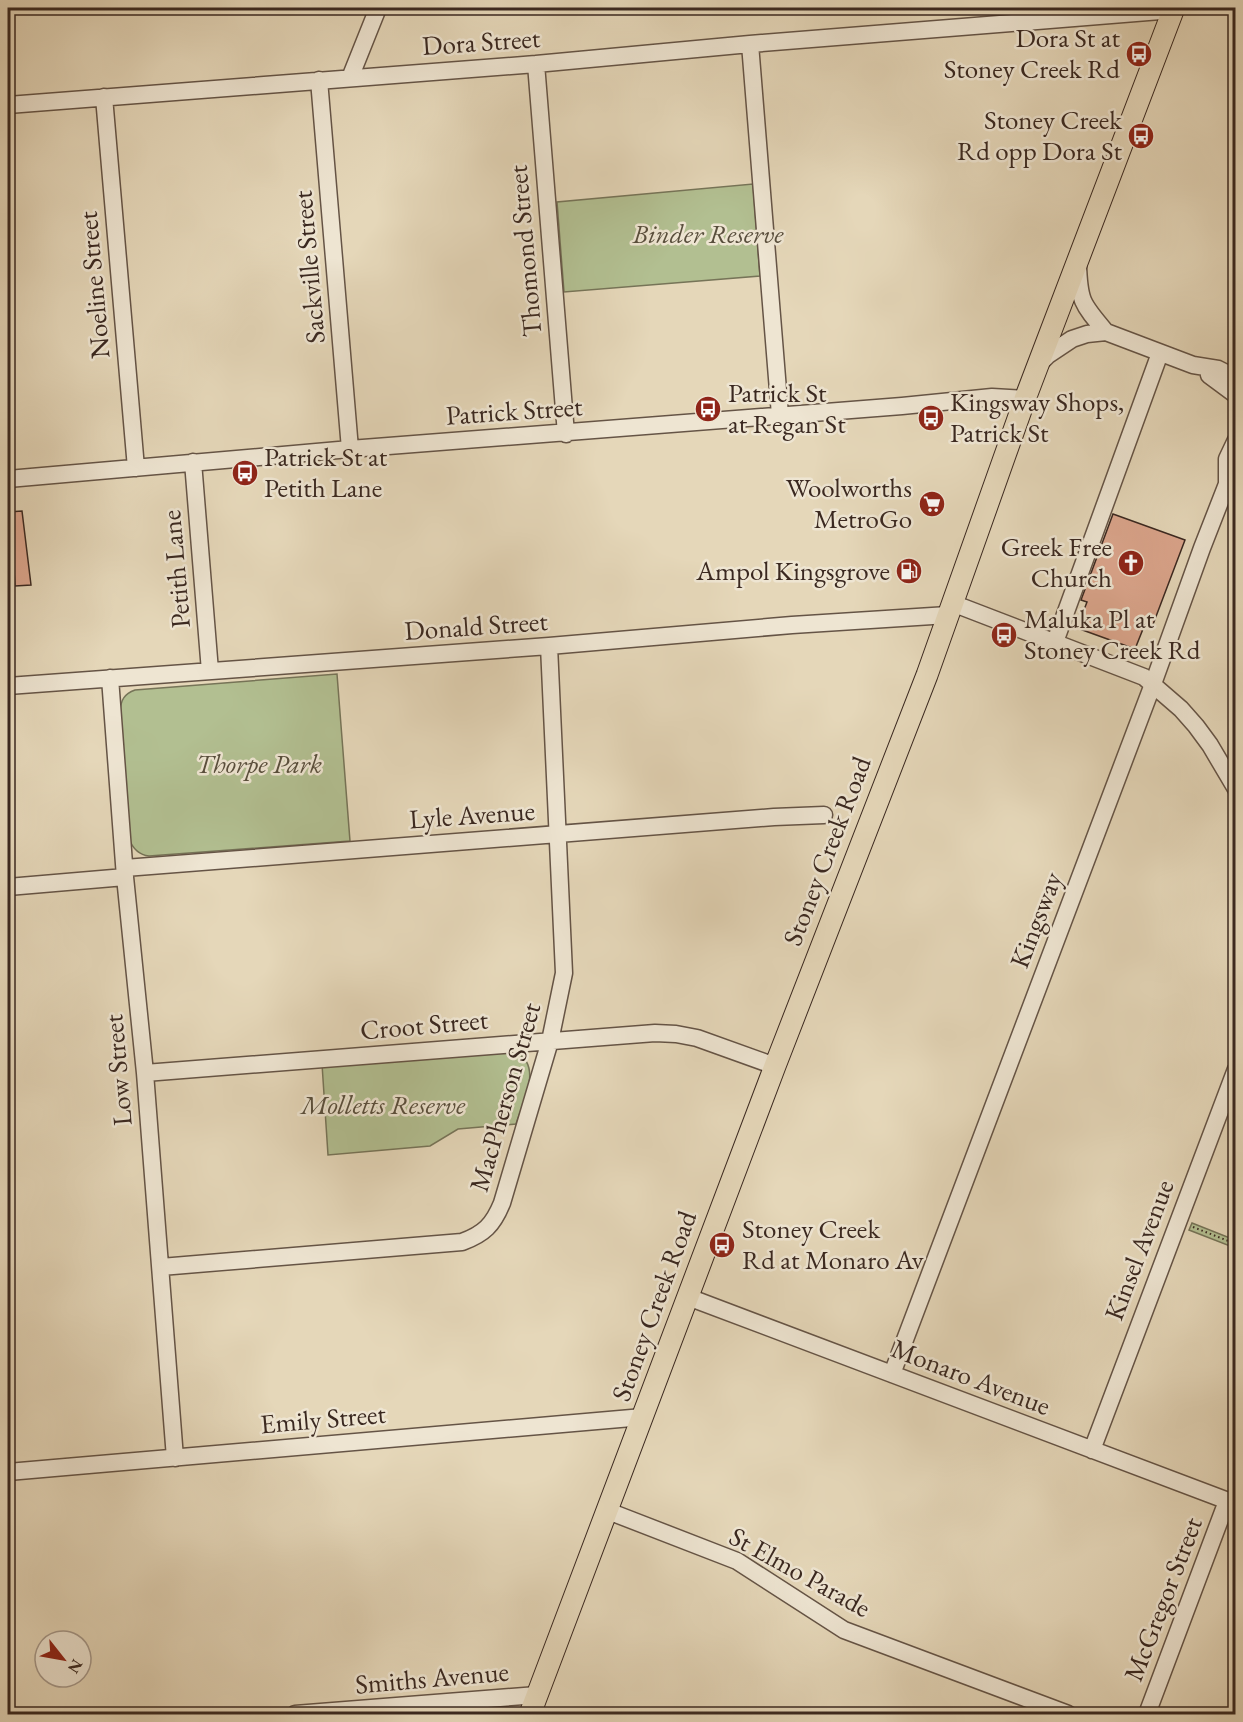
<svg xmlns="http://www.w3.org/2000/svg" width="1243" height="1722" font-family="'EB Garamond',serif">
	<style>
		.green { fill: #b2bf91; stroke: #767458; stroke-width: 1.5 }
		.building { fill: #dba58c; stroke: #3a2820; stroke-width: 1.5 }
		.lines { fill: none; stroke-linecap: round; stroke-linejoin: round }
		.minor-casing { stroke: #655446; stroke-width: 19 }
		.major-casing { stroke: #3a2820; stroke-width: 23 }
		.path { stroke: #3a2820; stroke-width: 2; stroke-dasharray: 1.5 3; stroke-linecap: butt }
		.minor { stroke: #eee5d2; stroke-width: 16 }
		.major { stroke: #e5d7b9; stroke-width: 21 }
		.labels { text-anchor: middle; stroke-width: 5; stroke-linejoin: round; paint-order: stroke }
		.poi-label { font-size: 27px; fill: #3a2820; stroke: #eee5d2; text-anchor: end }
		.street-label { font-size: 27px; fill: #3a2820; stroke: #eee5d2 }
		.park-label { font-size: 27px; font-style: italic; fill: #584e3c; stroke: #eee5d2 }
	</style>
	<rect width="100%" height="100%" fill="#e5d7b9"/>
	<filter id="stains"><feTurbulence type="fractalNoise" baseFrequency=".00333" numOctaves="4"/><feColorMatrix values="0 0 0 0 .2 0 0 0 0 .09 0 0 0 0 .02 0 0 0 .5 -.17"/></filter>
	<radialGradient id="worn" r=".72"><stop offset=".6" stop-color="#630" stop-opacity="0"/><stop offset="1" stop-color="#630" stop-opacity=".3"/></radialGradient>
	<path class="green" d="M753,184L760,276L564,292L557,202Z
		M337,674L350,841L149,856C139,855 133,849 129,839L120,711C121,700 124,694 135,690Z
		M516,1052C543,1066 523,1102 516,1124L458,1129L430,1146L328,1155L322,1064Z
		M1192,1223L1235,1240V1248L1189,1230Z"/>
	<path class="building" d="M22,511L31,585L15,586L13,555H8V512Z
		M1113,514L1185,540L1152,627L1145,624L1135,649L1077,628L1087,602L1081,600Z"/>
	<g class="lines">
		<defs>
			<path id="minor" d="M750,44L780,415
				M536,64L566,434
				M350,78L378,8
				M319,80L350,449
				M104,97L136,468
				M8,105L536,64L750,44L1173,10
				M1078,264C1079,301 1082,304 1106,332
				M1039,364L1048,355L1072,339L1087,334L1106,332L1193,365L1218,369L1236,378
				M1209,375L1236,395
				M193,462L210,671
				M8,479L350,449L902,406L992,397L1025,399
				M1227,483V459L1236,440
				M952,603L1144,677L1181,709L1196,726L1210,745L1236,789
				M1055,642L1160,353
				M110,678L125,877L145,1073L175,1458
				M8,686L549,646L792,625L948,615
				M125,868L774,817L824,815
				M8,887L125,877
				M145,1073L655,1033L676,1034L697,1038L775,1066
				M161,1267L462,1242C484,1234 493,1225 502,1203L550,1041L564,973L549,646
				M688,1297L1236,1504
				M892,1374L1153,684L1202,548L1227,484L1236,470
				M1092,1450L1236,1069
				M8,1472L643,1417
				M608,1511L737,1561L844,1630L1068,1714
				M295,1714L537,1695
				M1147,1714L1227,1501"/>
			<path id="major" d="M530,1714L775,1066L927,675L1025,399L1174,8"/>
		</defs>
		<use href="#minor" class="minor-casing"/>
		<use href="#major" class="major-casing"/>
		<path class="path" d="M1193,1227L1236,1244"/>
		<use href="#minor" class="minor"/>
		<use href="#major" class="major"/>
	</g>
	<defs>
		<symbol id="bus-disc" viewBox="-11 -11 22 22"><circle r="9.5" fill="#8f2418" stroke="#eee5d2"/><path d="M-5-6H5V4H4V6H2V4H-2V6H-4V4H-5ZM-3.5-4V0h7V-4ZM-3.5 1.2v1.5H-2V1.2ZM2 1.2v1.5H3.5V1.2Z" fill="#fff"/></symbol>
		<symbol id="supermarket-disc" viewBox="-11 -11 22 22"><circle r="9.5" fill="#8f2418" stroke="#eee5d2"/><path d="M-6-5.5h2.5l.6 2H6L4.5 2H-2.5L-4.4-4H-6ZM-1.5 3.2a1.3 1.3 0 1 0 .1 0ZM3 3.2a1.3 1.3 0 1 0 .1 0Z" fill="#fff"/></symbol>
		<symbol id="church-disc" viewBox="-11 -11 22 22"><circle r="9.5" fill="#8f2418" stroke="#eee5d2"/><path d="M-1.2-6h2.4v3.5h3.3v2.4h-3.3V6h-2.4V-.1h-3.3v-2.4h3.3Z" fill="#fff"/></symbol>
		<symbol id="fuel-disc" viewBox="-11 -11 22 22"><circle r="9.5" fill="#8f2418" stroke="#eee5d2"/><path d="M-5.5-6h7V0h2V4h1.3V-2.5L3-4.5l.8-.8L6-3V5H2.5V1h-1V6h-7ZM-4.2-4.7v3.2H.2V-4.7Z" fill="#fff"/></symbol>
	</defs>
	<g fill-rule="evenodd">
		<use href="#bus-disc" x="1124" y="39" width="30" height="30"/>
		<use href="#bus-disc" x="1126" y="121" width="30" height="30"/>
		<use href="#bus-disc" x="693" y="394" width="30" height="30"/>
		<use href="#bus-disc" x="916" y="403" width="30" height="30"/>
		<use href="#bus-disc" x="230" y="458" width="30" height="30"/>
		<use href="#supermarket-disc" x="917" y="489" width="30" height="30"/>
		<use href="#church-disc" x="1116" y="548" width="30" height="30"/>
		<use href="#fuel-disc" x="894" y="556" width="30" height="30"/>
		<use href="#bus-disc" x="989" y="620" width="30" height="30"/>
		<use href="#bus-disc" x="707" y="1230" width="30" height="30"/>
	</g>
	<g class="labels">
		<g class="poi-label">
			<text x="1120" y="47">Dora St at<tspan x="1120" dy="31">Stoney Creek Rd</tspan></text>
			<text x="1122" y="129">Stoney Creek<tspan x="1122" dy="31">Rd opp Dora St</tspan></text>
			<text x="728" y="402" text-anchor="start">Patrick St<tspan x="728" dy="31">at Regan St</tspan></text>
			<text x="950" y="411" text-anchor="start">Kingsway Shops,<tspan x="950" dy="31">Patrick St</tspan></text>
			<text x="264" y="466" text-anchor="start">Patrick St at<tspan x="264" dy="31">Petith Lane</tspan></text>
			<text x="912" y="497">Woolworths<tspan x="912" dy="31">MetroGo</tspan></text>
			<text x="1112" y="556">Greek Free<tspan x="1112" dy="31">Church</tspan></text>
			<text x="890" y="580">Ampol Kingsgrove</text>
			<text x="1024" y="628" text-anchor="start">Maluka Pl at<tspan x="1024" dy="31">Stoney Creek Rd</tspan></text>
			<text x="742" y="1238" text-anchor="start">Stoney Creek<tspan x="742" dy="31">Rd at Monaro Av</tspan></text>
		</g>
		<g class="street-label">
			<text transform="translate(481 42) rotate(-4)" y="9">Dora Street</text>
			<text transform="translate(525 251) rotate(-95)" y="9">Thomond Street</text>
			<text transform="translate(309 267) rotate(-95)" y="9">Sackville Street</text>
			<text transform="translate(94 285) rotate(-95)" y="9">Noeline Street</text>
			<text transform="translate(514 411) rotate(-4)" y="9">Patrick Street</text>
			<text transform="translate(176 569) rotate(-95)" y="9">Petith Lane</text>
			<text transform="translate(476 626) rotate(-4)" y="9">Donald Street</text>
			<text transform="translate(472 815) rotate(-4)" y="9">Lyle Avenue</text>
			<text transform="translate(827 851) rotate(-69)" y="9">Stoney Creek Road</text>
			<text transform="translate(1036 920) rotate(-69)" y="9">Kingsway</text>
			<text transform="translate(424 1025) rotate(-5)" y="9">Croot Street</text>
			<text transform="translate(118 1070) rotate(-95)" y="9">Low Street</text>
			<text transform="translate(505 1097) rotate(-74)" y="9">MacPherson Street</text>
			<text transform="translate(1139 1250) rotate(-69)" y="9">Kinsel Avenue</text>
			<text transform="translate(654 1306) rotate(-70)" y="9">Stoney Creek Road</text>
			<text transform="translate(971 1377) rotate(21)" y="9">Monaro Avenue</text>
			<text transform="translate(323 1419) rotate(-5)" y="9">Emily Street</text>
			<text transform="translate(800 1572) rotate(29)" y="9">St Elmo Parade</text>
			<text transform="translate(1163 1599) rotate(-69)" y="9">McGregor Street</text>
			<text transform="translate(432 1678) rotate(-5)" y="9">Smiths Avenue</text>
		</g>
		<g class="park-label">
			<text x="708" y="243">Binder Reserve</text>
			<text x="259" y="773">Thorpe Park</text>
			<text x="383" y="1114">Molletts Reserve</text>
		</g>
	</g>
	<rect width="1243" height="1722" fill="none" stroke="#e5d7b9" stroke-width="30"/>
	<rect x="9" y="9" width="1225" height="1704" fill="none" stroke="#3a2820" stroke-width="3"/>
	<rect x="15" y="15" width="1213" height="1692" fill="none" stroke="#3a2820" stroke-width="1.5"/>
	<g transform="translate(63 1659) rotate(121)"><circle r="28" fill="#eee5d2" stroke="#a6998b" stroke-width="1.5"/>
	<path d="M0-4.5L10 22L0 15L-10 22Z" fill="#8f2418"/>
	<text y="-9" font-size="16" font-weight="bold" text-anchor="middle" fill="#3a2820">N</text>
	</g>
	<rect width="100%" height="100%" filter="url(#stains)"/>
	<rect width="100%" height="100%" fill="url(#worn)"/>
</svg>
